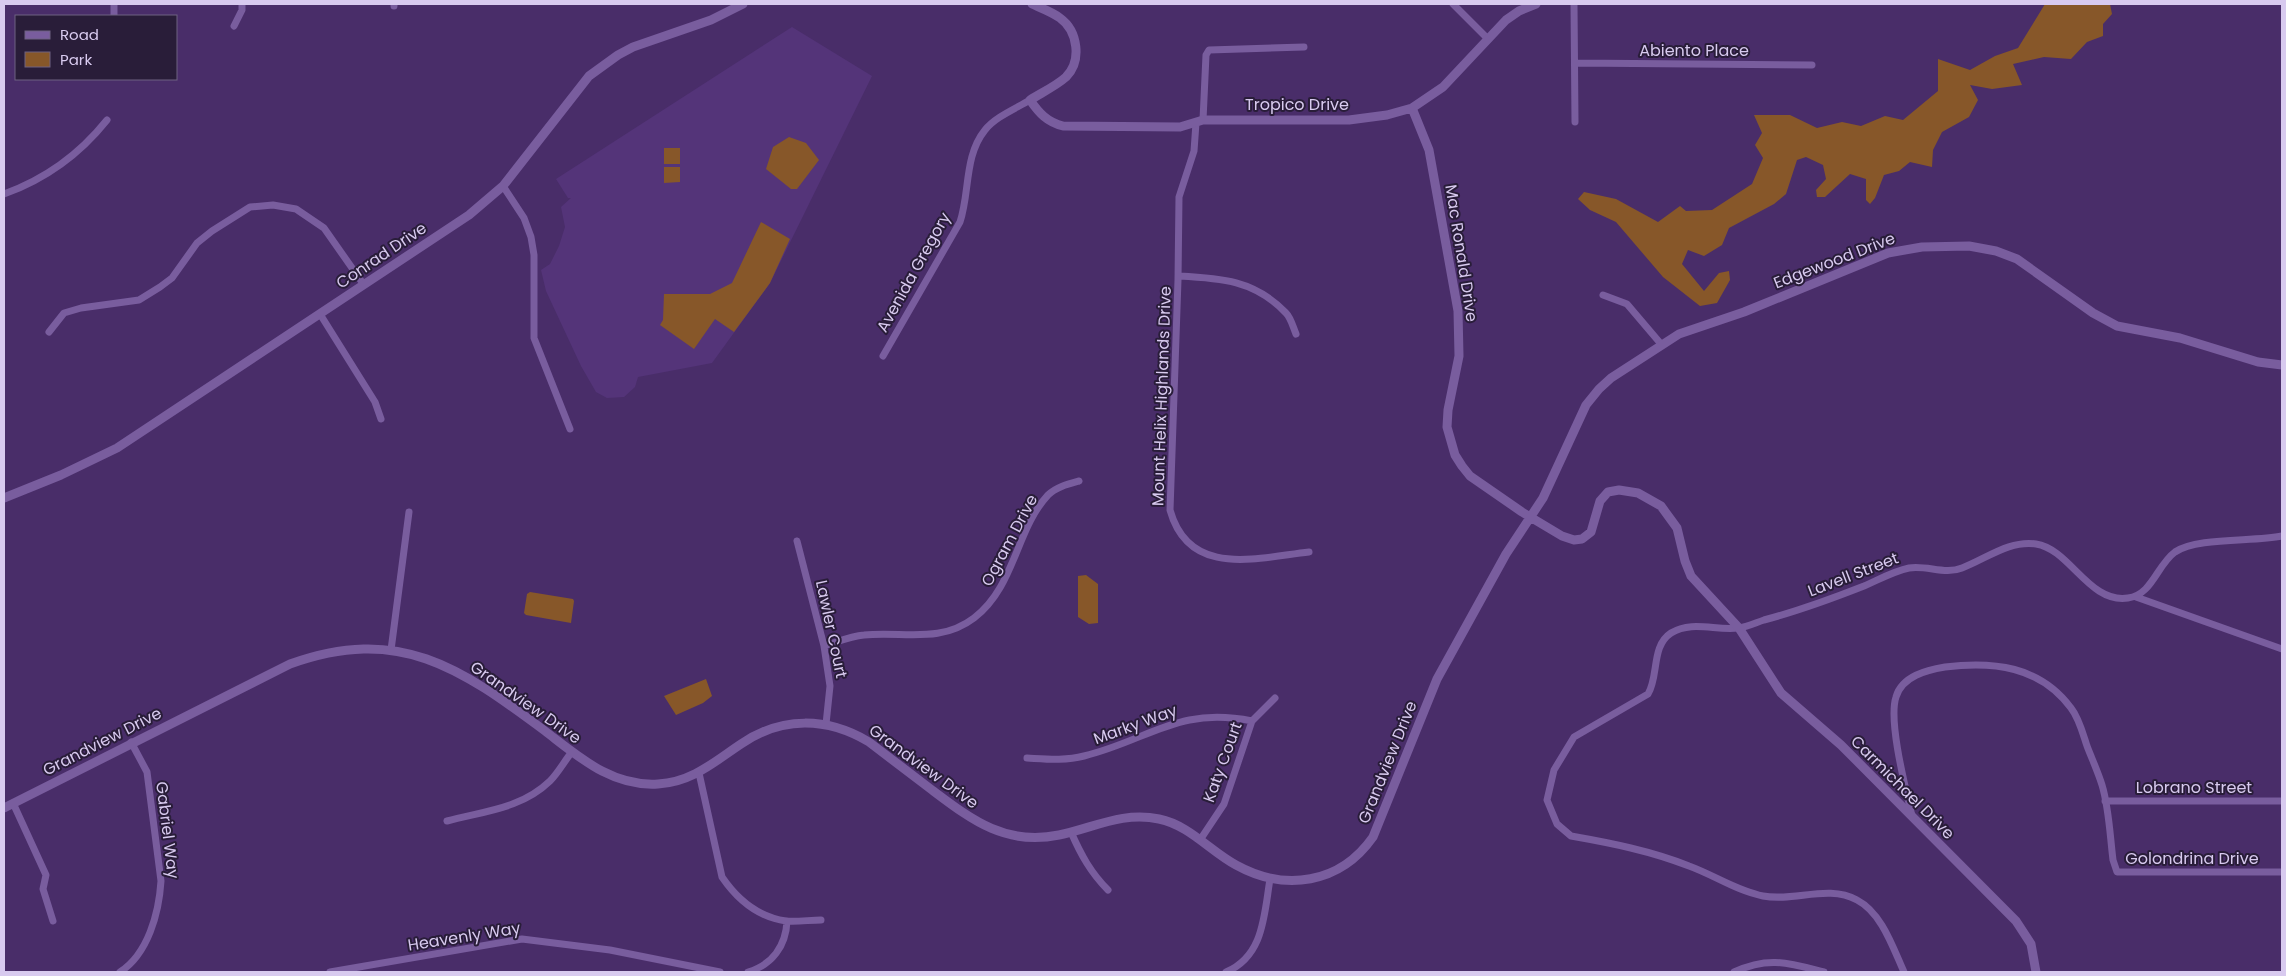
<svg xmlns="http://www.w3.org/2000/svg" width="2286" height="976" font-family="Poppins,sans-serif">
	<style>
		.built { fill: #543479 }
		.green { fill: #875729 }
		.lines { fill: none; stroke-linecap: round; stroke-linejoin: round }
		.minor { stroke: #795d9e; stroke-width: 7 }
		.tertiary { stroke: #795d9e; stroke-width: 9 }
		.labels { text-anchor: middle; stroke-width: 4; stroke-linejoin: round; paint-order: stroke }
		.street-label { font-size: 16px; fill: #d8caef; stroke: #291d39 }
	</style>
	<rect width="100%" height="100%" fill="#492d69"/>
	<path class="built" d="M792,27L872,76L770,283L712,363L638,377L635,387L624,397L607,398L596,392L581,366L546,291L541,270L550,264L559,246L565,227L561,207L571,198H568L556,179Z"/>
	<path class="green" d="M2045,4H2110L2112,14L2103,24V36L2087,42L2071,59L2044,57L2013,64L2022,85L1992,89L1970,85L1978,100L1969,117L1942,132L1933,150L1932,167L1910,162L1899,171L1884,175L1875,198L1870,204L1866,200V179L1850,174L1825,197H1817L1816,190L1826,179L1823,165L1806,157L1797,160L1786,194L1774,204L1729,228L1722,245L1704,256L1688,250L1682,264L1704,291L1719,273L1729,271L1730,280L1717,303L1700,306L1663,277L1616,222L1590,210L1578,199L1584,192L1616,199L1658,222L1680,206L1686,211L1712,210L1752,184L1763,158L1755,145L1762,133L1754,115H1790L1817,128L1842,122L1861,126L1885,116L1903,120L1938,91V59L1970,70L1995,56L2018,48Z
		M789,137L806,143L819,160L797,189H791L766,169L773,147Z
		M664,148H680V164H664Z
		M664,167H680V182L664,183Z
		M761,222L790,239L770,283L734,332L715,319L694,349L660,325L663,320L664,294H710L732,283Z
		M1086,575L1098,584V623L1089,624L1078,617V576Z
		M530,592L573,599L574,601L571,623L526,615L524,613L527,594Z
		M706,679L712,696L703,703L676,715L664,696Z"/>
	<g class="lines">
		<path class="minor" d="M114,4V16
			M394,4V6
			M1453,4L1487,38
			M1574,4L1575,122
			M234,26L242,10V4
			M1575,63L1812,65
			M1203,120L1206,55L1209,50L1304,47
			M1196,123L1194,151L1179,197L1178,280L1170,510C1189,578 1256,558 1309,552
			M503,186L524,218L531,237L534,255V338L570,429
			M4,194C46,179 79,155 107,120
			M1179,276C1220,278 1255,280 1286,313C1291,318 1293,327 1296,334
			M1603,295L1627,304L1661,344
			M320,314L375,402L381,419
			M49,332L64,313L81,308L139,300L160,287L172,278L197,243L212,231L250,207L273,205L296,209L324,228L364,285
			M883,356L960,222C970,192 964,156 985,130C995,117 1015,109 1030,100
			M797,541L824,646L830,686L826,724
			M2136,597L2282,649
			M824,646C837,642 851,636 864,635C903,631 940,644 974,618C1015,587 1016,529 1048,495C1056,487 1068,484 1079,481
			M391,650L409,512
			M1027,758C1046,759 1065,761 1084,756C1149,740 1178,706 1252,721
			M699,773L722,877C737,899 758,917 786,921C797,922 810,920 821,920
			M2105,801H2282
			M13,803L46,875L43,889L53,921
			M1912,816C1906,790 1888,721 1896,697C1902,676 1927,670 1945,667C1993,661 2040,666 2071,708C2079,718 2083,734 2087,746C2092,759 2098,772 2102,785C2109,808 2110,836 2113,860L2117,872H2282
			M447,821C484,811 521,809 550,781C558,773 564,762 571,753
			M1071,832C1081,855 1091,873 1108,890
			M1200,840L1224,804L1252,721L1275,698
			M120,972C148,954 159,913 161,881L147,772L131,742
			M330,972L522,939L610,950L720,972
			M748,972C772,965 786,946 787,921
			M1226,972C1264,956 1264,915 1270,879
			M1734,972C1769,956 1788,963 1824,972
			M1904,972C1893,948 1882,913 1857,900C1828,884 1795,902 1763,896C1737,891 1714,875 1689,866C1651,851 1611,843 1571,836L1557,824L1547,800L1554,770L1574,737L1648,694C1659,676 1651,646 1671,633C1692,620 1716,631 1738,628C1747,627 1755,623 1764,620C1798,611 1831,599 1864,586C1878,580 1894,571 1909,568C1927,565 1945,575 1962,568C1986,559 2009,540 2036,544C2070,549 2089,604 2128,598C2152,595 2157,565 2175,552C2197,537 2253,542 2282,536"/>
		<path class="tertiary" d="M1032,4C1041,8 1052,12 1060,18C1078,31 1082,61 1066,77C1056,86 1041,93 1030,100C1039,113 1047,122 1063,126L1180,127L1203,120H1349L1387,115L1412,108L1443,87L1506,20L1519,11L1536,4
			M1412,108L1429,150L1458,311L1459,356L1448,410L1447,427L1455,455L1462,466L1470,476L1522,512L1562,536L1574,540L1582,539L1591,532L1600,501L1608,492L1619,490L1638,493L1661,506L1677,528L1685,561L1691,576L1739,628L1781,693L1841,745L2016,921L2031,944L2036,972
			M4,498L61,475L117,448L469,215L503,186L589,76L618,55L633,47L711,20L743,4
			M4,808L290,664C399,625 459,667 545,731C579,757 612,787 658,784C692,782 714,762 741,744C782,716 827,717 869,742C890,758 911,774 932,790C972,820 1005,846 1059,835C1093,828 1123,811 1159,819C1189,825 1210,851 1236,865C1285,892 1340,884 1373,837L1437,679L1506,554L1543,498L1586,405L1599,389L1611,378L1679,334L1744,312L1888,253L1922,247L1969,246L1996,251L2017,259L2093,313L2117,326L2180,338L2258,362L2282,365"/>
	</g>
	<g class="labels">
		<g class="street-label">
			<text x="1694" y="56">Abiento Place</text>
			<text x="1297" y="110">Tropico Drive</text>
			<text transform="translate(1462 253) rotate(81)" y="6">Mac Ronald Drive</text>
			<text transform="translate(381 255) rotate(-34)" y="6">Conrad Drive</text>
			<text transform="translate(1834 260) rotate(-21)" y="6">Edgewood Drive</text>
			<text transform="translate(913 272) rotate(-61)" y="6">Avenida Gregory</text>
			<text transform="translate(1161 396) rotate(-88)" y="6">Mount Helix Highlands Drive</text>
			<text transform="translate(1009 540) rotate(-62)" y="6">Ogram Drive</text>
			<text transform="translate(1853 574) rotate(-21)" y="6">Lavell Street</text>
			<text transform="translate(832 629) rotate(78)" y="6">Lawler Court</text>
			<text transform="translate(526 702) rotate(35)" y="6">Grandview Drive</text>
			<text transform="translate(1135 724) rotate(-20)" y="6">Marky Way</text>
			<text transform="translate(102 741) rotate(-27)" y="6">Grandview Drive</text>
			<text transform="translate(1222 762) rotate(-70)" y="6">Katy Court</text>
			<text transform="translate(1387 762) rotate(-68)" y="6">Grandview Drive</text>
			<text transform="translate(924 766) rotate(36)" y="6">Grandview Drive</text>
			<text transform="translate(1903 787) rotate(45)" y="6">Carmichael Drive</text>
			<text x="2194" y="793">Lobrano Street</text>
			<text transform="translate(168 830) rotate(83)" y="6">Gabriel Way</text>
			<text x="2192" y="864">Golondrina Drive</text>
			<text transform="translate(464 936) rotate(-9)" y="6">Heavenly Way</text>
		</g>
	</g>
	<rect width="2286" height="976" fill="none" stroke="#d8caef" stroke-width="10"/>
	<rect x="15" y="15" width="162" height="65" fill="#291d39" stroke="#6f6282"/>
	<rect x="25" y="31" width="25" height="8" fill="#795d9e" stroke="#6f6282"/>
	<text x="60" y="40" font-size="15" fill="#d8caef">Road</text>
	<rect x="25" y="52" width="25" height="15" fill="#875729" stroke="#6f6282"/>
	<text x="60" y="65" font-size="15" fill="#d8caef">Park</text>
</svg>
